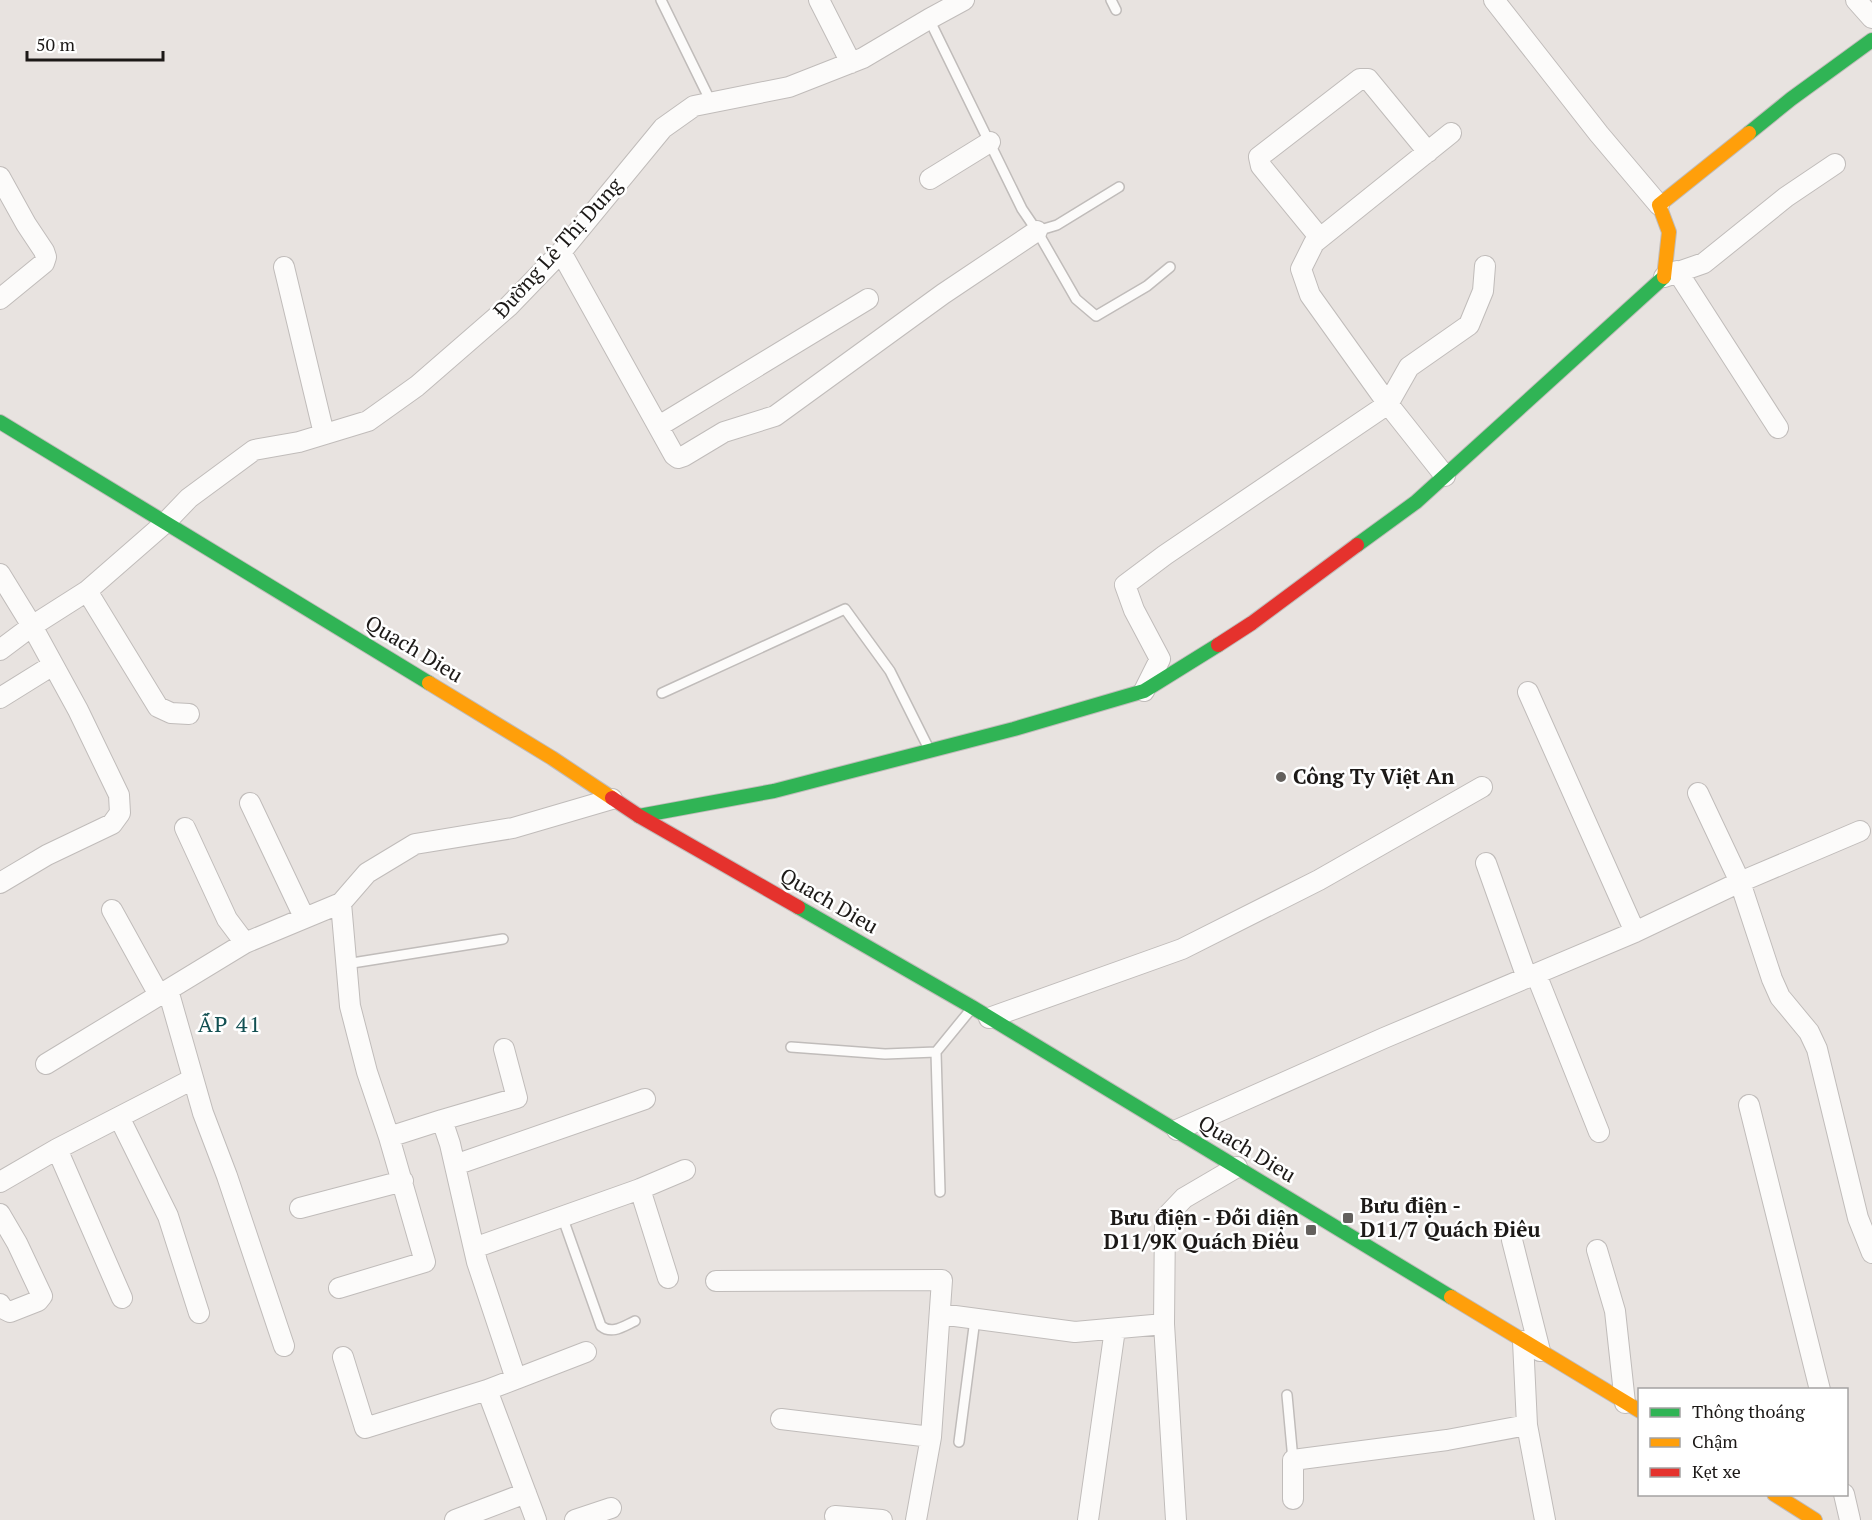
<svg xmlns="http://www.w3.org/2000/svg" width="1872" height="1520" font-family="'PT Serif',serif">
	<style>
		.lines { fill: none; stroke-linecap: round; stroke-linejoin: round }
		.lane-casing { stroke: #c0bcba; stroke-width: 12 }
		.street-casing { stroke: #c0bcba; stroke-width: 22 }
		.fast-casing { stroke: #c0bcba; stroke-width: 16 }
		.slow-casing { stroke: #c0bcba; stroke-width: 16 }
		.jam-casing { stroke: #c0bcba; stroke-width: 16 }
		.lane { stroke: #fcfbfa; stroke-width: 9 }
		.street { stroke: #fcfbfa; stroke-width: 20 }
		.fast { stroke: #30b455; stroke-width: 14 }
		.slow { stroke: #ff9f0a; stroke-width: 14 }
		.jam { stroke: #e5322d; stroke-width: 14 }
		.poi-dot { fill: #63605d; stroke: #fff; stroke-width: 2 }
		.labels { text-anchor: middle; stroke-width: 5; stroke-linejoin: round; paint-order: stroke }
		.street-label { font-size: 21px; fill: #1c1917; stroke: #fff }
		.poi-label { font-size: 21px; font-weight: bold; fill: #1c1917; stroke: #fff; text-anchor: start }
		.neighbourhood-label { font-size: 22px; letter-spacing: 1.5px; fill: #125052; stroke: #fff }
	</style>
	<rect width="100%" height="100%" fill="#e8e3e0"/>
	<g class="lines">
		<defs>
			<path id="lane" d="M661,0L711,102
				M1111,0L1116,10
				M929,19L1022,209L1037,231L1076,299L1096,316L1147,286L1170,267
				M1037,231L1057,225L1119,187
				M662,693L845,609L890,671L929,749
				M346,964L503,939
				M791,1047L885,1054L936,1052L972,1008
				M936,1052L940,1192
				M562,1216L601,1326C612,1335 624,1326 635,1321
				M1287,1395L1293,1460
				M959,1442L975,1319"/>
			<path id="street" d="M819,0L851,63
				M1494,0L1599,134L1659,205
				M1856,0L1872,18
				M0,177L26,224L44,251L46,257L44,263L0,299
				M930,179L990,142
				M1320,238L1261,166L1259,157L1360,79H1368L1428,152
				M561,252L674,455L678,458L684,456L724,432L775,416L943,294L1037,231
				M284,267L324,434
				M1677,271L1778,428
				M1664,277L1704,263L1786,197L1835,164
				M659,426L868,299
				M1445,476L1388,404L1409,367L1469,325L1483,291L1485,266
				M0,574L32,626L78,710L119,795L120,813L112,824L47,855L0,883
				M87,591L158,707L171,713L189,714
				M0,650L32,626L87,591L165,523L189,498L254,450L299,442L368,421L417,386L508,307L561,252L663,128L694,106L789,87L863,58L929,19L964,0
				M1144,691L1160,659L1134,610L1125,585L1165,555L1388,404L1310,295L1301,269L1314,243L1451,133
				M1528,692L1635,932
				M0,698L53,665
				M1698,793L1740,882L1772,979L1780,997L1809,1032L1817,1049L1858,1218L1872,1253
				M250,803L304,917
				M185,828L227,919L245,943
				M1486,863L1527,978
				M341,903L350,1006L367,1072L389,1137L442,1120L450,1144L477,1262L516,1379L487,1390L536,1520
				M112,910L159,995
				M1536,974L1599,1132
				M168,990L203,1113L227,1176L284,1346
				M989,1018L1182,949L1319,880L1482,787
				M46,1064L245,943L341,903L367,873L415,844L513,828L612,799
				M1749,1105L1820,1390
				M119,1117L168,1216L199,1313
				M442,1120L517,1098L504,1049
				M1177,1130L1384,1038L1635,932L1740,882L1860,831
				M57,1149L122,1298
				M455,1165L645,1099
				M0,1182L57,1149L193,1079
				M640,1189L668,1278
				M300,1208L403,1181
				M0,1214L17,1243L42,1296L38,1301L10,1312L2,1308L0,1304
				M1512,1240L1540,1351
				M474,1248L640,1189L685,1170
				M1597,1250L1615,1311L1625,1403
				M716,1281L942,1280L931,1437L916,1520
				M339,1288L425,1262L389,1137
				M940,1314L1075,1332L1164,1324
				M343,1357L365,1428L487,1390
				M516,1379L586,1352
				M781,1419L931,1437
				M1527,1425L1545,1520
				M1844,1494L1850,1520
				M1293,1499V1460L1447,1440L1527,1425L1523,1341
				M835,1516L882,1520
				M455,1520L526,1493
				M575,1520L611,1508
				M1088,1520L1115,1329
				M1176,1520L1164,1324L1165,1218L1184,1198L1237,1167"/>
			<path id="fast" d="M1749,133L1791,99L1872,40
				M0,422L429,683
				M1357,545L1416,502L1664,277
				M639,816L774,791L1014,729L1144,691L1218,645
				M798,907L972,1007L1451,1297"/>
			<path id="slow" d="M1664,277L1669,232L1659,205L1749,133
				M429,683L552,758L612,798
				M1451,1297L1640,1411
				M1774,1494L1815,1520"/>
			<path id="jam" d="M1218,645L1252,623L1357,545
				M612,798L639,816L798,907"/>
		</defs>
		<use href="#lane" class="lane-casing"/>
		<use href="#street" class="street-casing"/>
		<use href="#fast" class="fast-casing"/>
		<use href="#slow" class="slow-casing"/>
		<use href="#jam" class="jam-casing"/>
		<use href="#lane" class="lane"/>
		<use href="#street" class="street"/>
		<use href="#fast" class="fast"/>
		<use href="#slow" class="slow"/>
		<use href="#jam" class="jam"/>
	</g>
	<g class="poi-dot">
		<circle cx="1281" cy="777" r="6"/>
		<rect x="1342" y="1212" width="12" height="12" rx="3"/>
		<rect x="1305" y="1224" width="12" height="12" rx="3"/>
	</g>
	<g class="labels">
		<g class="street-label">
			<text transform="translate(558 248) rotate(-48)" y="7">Đường Lê Thị Dung</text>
			<text transform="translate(414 649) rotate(31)" y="7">Quach Dieu</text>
			<text transform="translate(829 901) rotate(30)" y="7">Quach Dieu</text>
			<text transform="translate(1247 1149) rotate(31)" y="7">Quach Dieu</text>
		</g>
		<g class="poi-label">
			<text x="1293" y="784">Công Ty Việt An</text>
			<text x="1360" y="1213">Bưu điện -<tspan x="1360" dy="24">D11/7 Quách Điêu</tspan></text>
			<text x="1299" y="1225" text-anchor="end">Bưu điện - Đối diện<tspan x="1299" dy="24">D11/9K Quách Điêu</tspan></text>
		</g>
		<g class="neighbourhood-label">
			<text x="230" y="1032">ẤP 41</text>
		</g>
	</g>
	<rect x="1638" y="1388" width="210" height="108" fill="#ffffff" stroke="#a4a3a2" stroke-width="1.5"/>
	<rect x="1650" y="1408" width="30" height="9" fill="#30b455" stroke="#a4a3a2" stroke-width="1.5"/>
	<text x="1692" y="1418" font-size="18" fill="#1c1917">Thông thoáng</text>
	<rect x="1650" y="1438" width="30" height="9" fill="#ff9f0a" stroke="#a4a3a2" stroke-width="1.5"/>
	<text x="1692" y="1448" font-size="18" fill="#1c1917">Chậm</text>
	<rect x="1650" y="1468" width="30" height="9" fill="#e5322d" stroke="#a4a3a2" stroke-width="1.5"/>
	<text x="1692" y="1478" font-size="18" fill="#1c1917">Kẹt xe</text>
	<path d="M27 51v9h136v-9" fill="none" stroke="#1c1917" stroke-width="3"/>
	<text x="36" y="51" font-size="18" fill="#1c1917" stroke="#ffffff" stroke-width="4.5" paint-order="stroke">50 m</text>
</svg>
